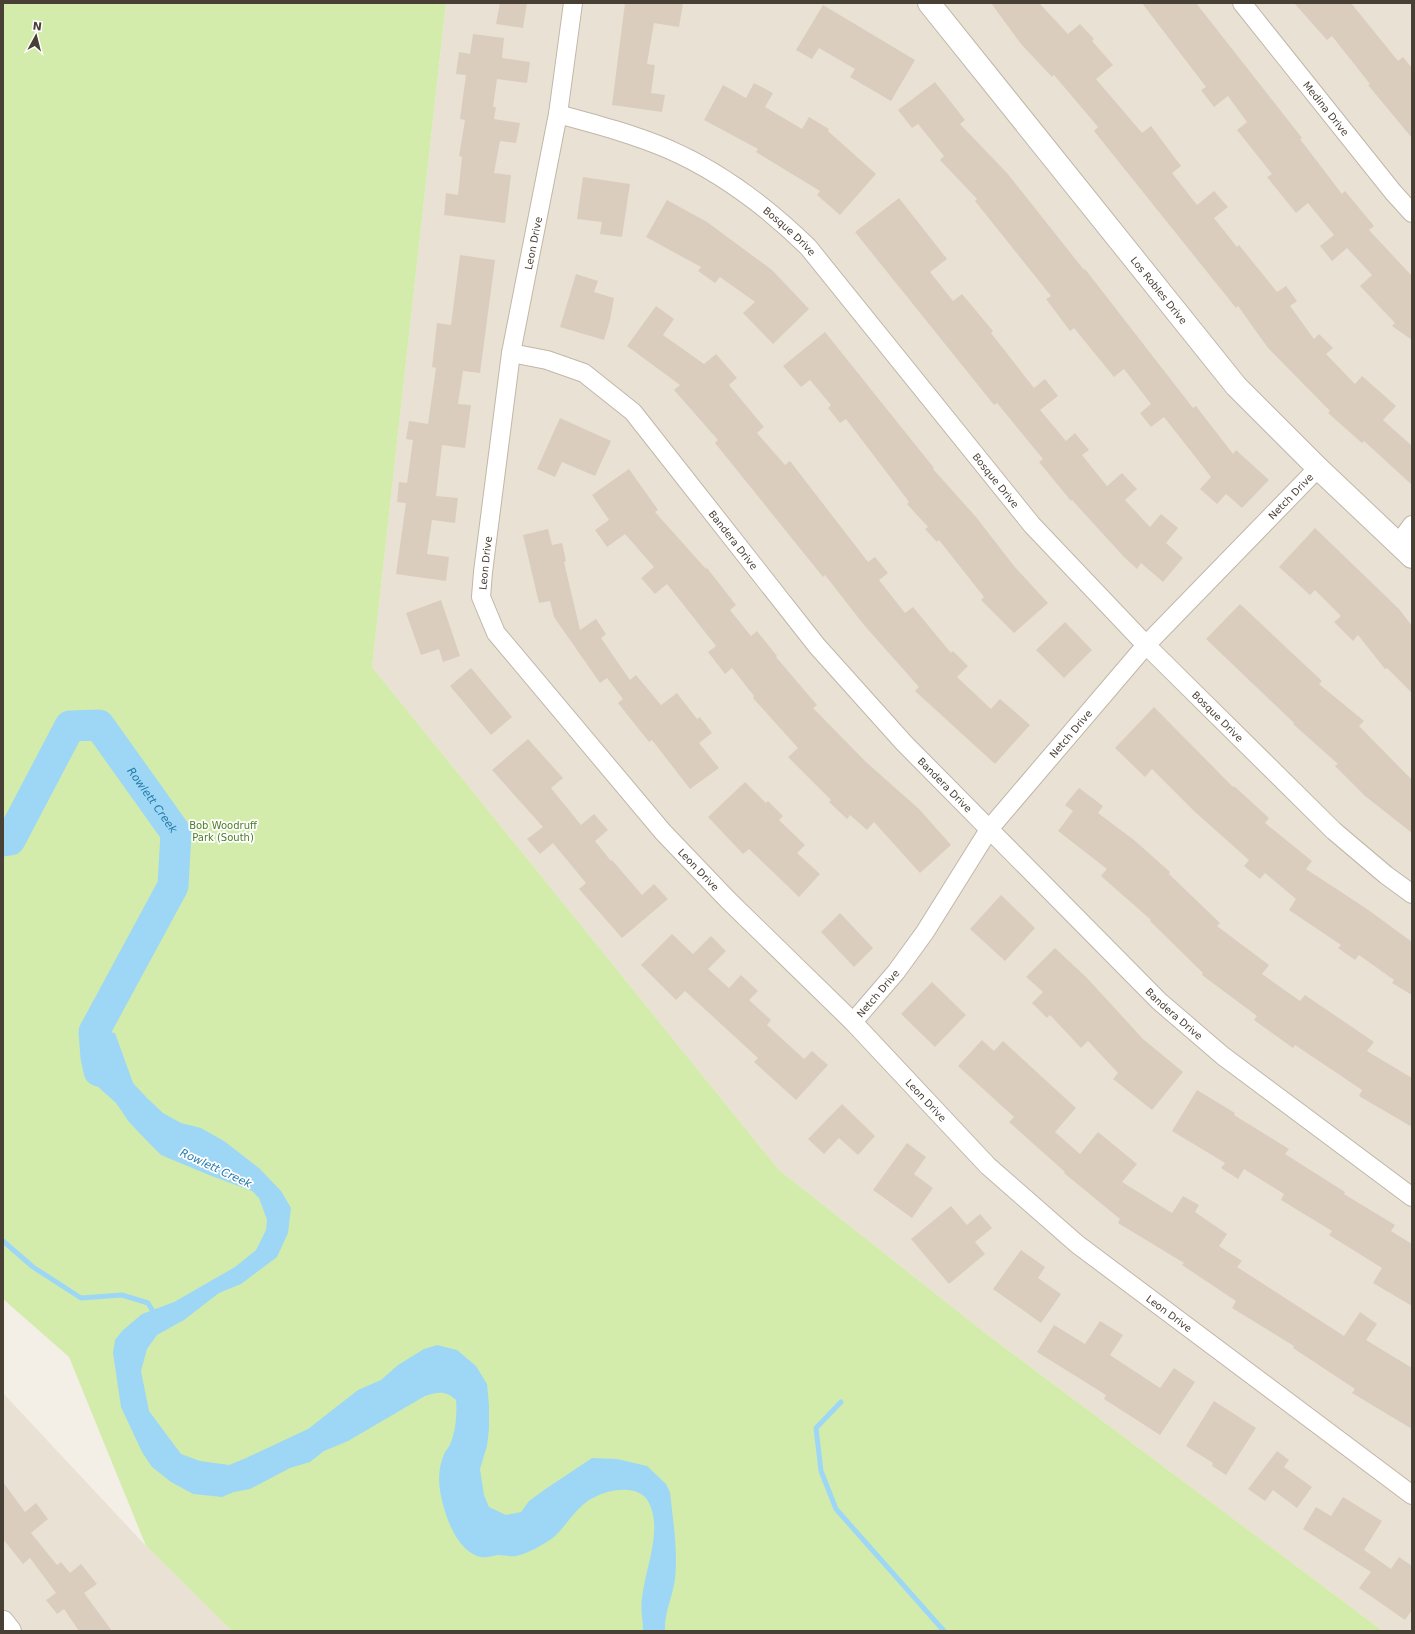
<svg xmlns="http://www.w3.org/2000/svg" width="1415" height="1634" font-family="'DejaVu Sans',sans-serif">
	<style>
		.residential { fill: #e9e1d4 }
		.green { fill: #d3ecac }
		.water { fill: #9ed7f6 }
		.lines { fill: none; stroke-linecap: round; stroke-linejoin: round }
		.stream { stroke: #9ed7f6; stroke-width: 5 }
		.river { stroke: #9ed7f6; stroke-width: 31 }
		.building { fill: #dacdbe }
		.minor-casing { stroke: #c1b7a8; stroke-width: 20 }
		.tertiary-casing { stroke: #c1b7a8; stroke-width: 24 }
		.minor { stroke: #fff; stroke-width: 18 }
		.tertiary { stroke: #fff; stroke-width: 22 }
		.labels { text-anchor: middle; stroke-width: 3.5; stroke-linejoin: round; paint-order: stroke }
		.street-label { font-size: 10px; fill: #483f35; stroke: #fff }
		.park-label { font-size: 10px; fill: #4b7e23; stroke: #fff }
		.water-label { font-size: 11px; font-style: italic; fill: #2379ab; stroke: #fff }
	</style>
	<rect width="100%" height="100%" fill="#f4efe6"/>
	<path class="residential" d="M446,3H1412V1631H1383L984,1332L779,1170L372,667Z
		M3,1393L146,1546L232,1631H3Z"/>
	<path class="green" d="M3,3H446L372,667L779,1170L984,1332L1383,1631H232L146,1546L69,1357L3,1299Z"/>
	<path class="water" d="M86,1028L115,1033L133,1083L147,1098L163,1113L181,1123L201,1128L224,1141L259,1168L281,1191L291,1208L288,1233L277,1257L241,1284L219,1293L184,1320L157,1335L147,1349L141,1371L149,1411L181,1454L200,1461L229,1465L246,1458L308,1429L358,1390L381,1380L398,1365L424,1349L437,1345L457,1350L476,1366L487,1384L489,1405V1429L487,1446L480,1469L484,1495L489,1507L506,1515L521,1512L529,1501L544,1490L592,1458L617,1459L647,1466L666,1484L670,1492C673,1521 678,1549 675,1579C673,1596 664,1613 665,1631H643C643,1620 640,1608 642,1598C645,1569 663,1530 649,1503C640,1484 610,1489 595,1497C578,1504 567,1525 554,1537C543,1545 529,1553 516,1556C510,1557 504,1555 498,1555C491,1556 484,1559 477,1556C456,1548 445,1516 441,1496C438,1482 438,1466 445,1452C447,1449 450,1446 451,1442C456,1429 457,1413 456,1400C446,1390 437,1392 425,1396L348,1441L324,1451L310,1462L290,1468L250,1489L234,1492L222,1497L193,1494L171,1482L152,1467L142,1452L121,1407L113,1353L115,1340L122,1331L142,1314L174,1302L235,1267L256,1250L266,1230L267,1220L259,1198L252,1191L209,1175L161,1155L148,1142L129,1122L116,1103L97,1086L86,1065Z"/>
	<g class="lines">
		<path class="stream" d="M3,1241L33,1267L81,1298L122,1295L148,1303L155,1315
			M841,1402L816,1428L821,1471L836,1509L944,1631"/>
		<path class="river" id="s1" d="M3,841L10,840L70,726L99,725L176,833L173,886L94,1032L96,1057L99,1071"/>
	</g>
	<path class="building" d="M500,3H527L523,28L496,24Z
		M625,3H683L679,27L654,23L647,64L655,65L651,93L665,95L662,112L612,105Z
		M991,3H1039L1068,34L1080,24L1094,39L1092,41L1113,65L1096,79L1142,133L1151,126L1181,166L1172,173L1197,205L1214,191L1228,207L1214,218L1237,247L1239,245L1277,292L1286,286L1297,301L1290,306L1314,339L1319,334L1333,348L1326,354L1355,384L1362,376L1396,406L1383,420L1412,446V485L1364,441L1362,443L1328,413L1330,411L1268,348L1238,306L1236,308L1094,131L1098,127L1054,75L1052,77L1021,44Z
		M1142,3H1196L1302,138L1300,139L1342,194L1345,191L1374,226L1369,230L1412,276V340L1392,326L1395,323L1360,286L1372,275L1347,248L1332,261L1320,246L1334,235L1308,203L1296,213L1267,177L1272,174L1237,130L1247,122L1228,96L1214,107L1201,90L1206,87Z
		M1294,3H1351L1398,61L1403,57L1412,68V138L1368,85L1370,84L1332,36L1327,40Z
		M823,5L915,60L891,101L850,77L855,69L819,48L812,59L796,50Z
		M473,34L504,38L502,58L530,62L527,83L497,79L493,107H496L494,119L520,123L516,143L500,141L494,173L511,175L505,223L444,215L446,193L458,195L462,157L459,156L465,120L460,119L466,75L456,74L459,52L470,54Z
		M935,82L965,120L960,124L1007,173L1084,270L1085,269L1193,408L1196,406L1233,454L1236,450L1269,480L1242,508L1226,494L1217,504L1200,489L1211,477L1164,417L1151,427L1140,413L1151,404L1124,369L1114,377L1074,328L1070,331L1046,299L1051,296L975,201L977,199L940,160L944,156L918,124L912,128L898,110Z
		M754,83L773,93L765,107L802,129L809,117L829,129L828,131L876,174L840,215L817,195L820,191L756,152L758,149L704,120L723,85L746,98Z
		M583,177L630,184L622,237L600,234L602,222L577,219Z
		M899,198L947,259L930,272L953,301L962,294L993,331L991,333L1034,388L1045,379L1058,396L1040,410L1066,441L1075,433L1089,450L1082,455L1107,486L1122,473L1137,489L1125,500L1150,527L1161,514L1178,528L1166,543L1183,558L1163,582L1141,563L1137,569L1124,557L1072,500L1071,501L1039,462L1043,459L997,403L994,405L855,232Z
		M667,200L707,222L772,270L809,309L773,344L743,313L755,302L720,277L715,283L698,271L701,267L646,237Z
		M460,255L495,260L480,373L463,371L458,404L471,405L465,448L442,445L436,496L458,498L455,523L432,520L427,554L449,557L446,581L396,574L406,503L397,502L399,482L407,483L413,440L406,439L409,421L428,424L436,368L432,367L437,323L451,325Z
		M576,274L598,281L594,292L614,298L610,320L604,340L560,327Z
		M656,306L674,319L663,335L704,364L716,354L737,378L729,385L764,427L757,433L785,465L790,461L868,562L875,557L888,573L879,580L905,613L913,607L951,653L953,651L968,666L957,677L991,709L1000,699L1030,725L995,764L915,691L919,687L864,625L825,575L823,577L715,443L718,440L674,390L680,385L627,346Z
		M825,332L934,468L933,469L976,517L1014,566L1048,603L1014,633L981,600L984,597L939,540L937,542L925,529L928,527L907,504L909,502L846,419L840,423L828,408L831,405L810,380L801,387L783,366Z
		M560,418L611,441L595,476L562,462L555,477L537,469Z
		M629,469L658,510L655,512L706,569L707,568L736,605L730,610L751,636L757,631L777,656L776,657L817,705L813,708L866,762L919,809L951,845L920,873L874,822L867,830L850,815L847,819L829,802L831,800L788,757L798,748L753,698L754,696L732,668L725,674L708,652L716,646L667,584L655,594L641,578L654,567L625,534L607,547L595,530L609,520L592,495Z
		M1315,528L1399,609L1412,626V693L1387,668L1385,669L1358,635L1353,641L1334,622L1341,616L1315,590L1310,595L1279,567Z
		M548,529L552,545L562,543L566,561L564,562L580,630L596,619L606,634L601,638L630,680L636,675L661,705L677,693L697,719L700,717L712,733L699,743L719,768L690,789L652,740L649,742L618,703L623,699L607,678L600,683L554,617L550,601L539,603L523,535Z
		M441,600L460,656L443,662L439,649L421,655L406,613Z
		M1240,604L1322,681L1319,684L1364,721L1359,726L1412,780V833L1365,796L1335,766L1338,764L1293,724L1294,723L1206,639Z
		M1065,622L1092,650L1064,678L1036,650Z
		M471,668L512,717L491,735L450,686Z
		M1154,707L1233,787L1234,786L1269,818L1265,823L1312,861L1306,869L1367,909L1412,942V995L1392,983L1394,980L1359,955L1355,960L1338,948L1341,945L1289,910L1296,899L1265,873L1260,879L1244,866L1249,860L1195,812L1152,769L1145,777L1115,748Z
		M528,739L563,778L551,788L581,825L594,814L608,830L595,841L611,861L612,860L642,895L654,884L668,899L622,938L579,889L586,883L553,843L540,854L527,839L543,827L492,770Z
		M745,782L766,803L768,801L783,816L779,820L805,845L797,853L820,874L799,897L749,849L743,854L708,817Z
		M1079,788L1103,806L1098,813L1134,840L1170,872L1169,874L1220,923L1217,926L1269,965L1262,974L1300,1001L1305,995L1374,1042L1367,1051L1412,1078V1127L1359,1096L1362,1090L1295,1045L1293,1048L1254,1020L1257,1016L1202,975L1203,973L1150,921L1151,920L1101,876L1107,869L1058,831L1073,811L1065,805Z
		M1001,895L1035,928L1005,961L970,929Z
		M840,913L873,948L854,967L821,932Z
		M672,934L693,954L711,936L726,951L708,969L729,988L741,975L758,991L749,1000L771,1020L767,1025L804,1059L812,1051L828,1065L796,1100L754,1062L758,1058L685,991L676,1000L641,965Z
		M1055,948L1087,978L1143,1039L1183,1072L1152,1110L1113,1079L1118,1073L1088,1041L1081,1048L1050,1015L1047,1018L1032,1003L1043,992L1026,977Z
		M932,982L966,1015L935,1047L901,1014Z
		M982,1040L994,1051L1003,1041L1076,1108L1055,1132L1080,1154L1098,1132L1137,1164L1122,1182L1172,1213L1183,1196L1199,1205L1195,1212L1227,1234L1219,1246L1242,1261L1237,1267L1344,1336L1360,1312L1377,1324L1366,1340L1412,1368V1429L1352,1393L1355,1389L1293,1348L1294,1346L1232,1308L1236,1301L1182,1265L1184,1263L1118,1223L1120,1219L1064,1173L1065,1172L1009,1122L1014,1117L958,1066Z
		M1197,1090L1235,1113L1234,1115L1289,1149L1285,1154L1345,1192L1344,1194L1395,1225L1391,1231L1412,1244V1306L1373,1283L1382,1268L1329,1235L1332,1231L1281,1200L1284,1194L1244,1169L1238,1179L1221,1168L1225,1163L1172,1131Z
		M842,1104L875,1136L858,1155L839,1138L824,1154L808,1139Z
		M907,1143L926,1157L914,1174L933,1188L912,1218L873,1190Z
		M951,1206L967,1225L980,1214L992,1228L975,1242L985,1254L949,1284L911,1239Z
		M1021,1250L1045,1267L1038,1278L1061,1294L1041,1323L993,1289Z
		M1100,1321L1123,1335L1110,1355L1160,1388L1174,1368L1195,1382L1160,1435L1104,1399L1106,1395L1037,1352L1054,1325L1085,1344Z
		M1214,1401L1256,1428L1226,1475L1212,1466L1213,1463L1186,1446Z
		M1277,1451L1289,1460L1284,1467L1312,1487L1297,1508L1273,1490L1265,1501L1248,1489Z
		M3,1482L25,1512L36,1503L48,1519L31,1533L57,1565L61,1562L70,1573L81,1564L97,1584L84,1593L112,1631H79L64,1609L57,1614L46,1600L56,1593L30,1558L23,1564L3,1539Z
		M1343,1497L1382,1521L1364,1550L1391,1569L1399,1557L1412,1566V1610L1405,1620L1359,1588L1371,1572L1303,1529L1316,1507L1331,1516Z"/>
	<g class="lines">
		<defs>
			<g id="minor">
				<path id="s2" d="M573,3L558,114L511,353L483,572L481,597L496,633L663,832L728,900L853,1022L988,1166L1077,1244L1412,1495"/>
				<path id="s3" d="M1242,3L1393,192L1412,213"/>
				<path id="s4" d="M558,114C595,124 633,134 668,149C721,172 767,207 808,247L1032,525L1146,645L1334,831L1386,875L1412,894"/>
				<path id="s5" d="M511,353L547,360L584,373L633,412L817,646L904,743L1159,1001L1223,1056L1412,1197"/>
				<path d="M1398,544L1412,525"/>
				<path id="s6" d="M853,1022L896,972L925,932L990,828L1146,645L1318,468"/>
			</g>
			<g id="tertiary">
				<path id="s7" d="M929,3L1236,386L1318,468L1412,557"/>
				<path d="M3,1622L10,1631"/>
			</g>
		</defs>
		<use href="#minor" class="minor-casing"/>
		<use href="#tertiary" class="tertiary-casing"/>
		<use href="#minor" class="minor"/>
		<use href="#tertiary" class="tertiary"/>
	</g>
	<g class="labels">
		<g class="street-label">
			<text dy="4" stroke="none"><textPath href="#s3" startOffset="135">Medina Drive</textPath></text>
			<text dy="4" stroke="none"><textPath href="#s4" startOffset="263">Bosque Drive</textPath></text>
			<text transform="translate(533 243) rotate(-79)" y="4">Leon Drive</text>
			<text dy="4" stroke="none"><textPath href="#s7" startOffset="368">Los Robles Drive</textPath></text>
			<text dy="4" stroke="none"><textPath href="#s4" startOffset="587">Bosque Drive</textPath></text>
			<text dy="4" stroke="none"><textPath href="#s6" startOffset="686">Netch Drive</textPath></text>
			<text dy="4" stroke="none"><textPath href="#s5" startOffset="301">Bandera Drive</textPath></text>
			<text transform="translate(485 563) rotate(-84)" y="4">Leon Drive</text>
			<text dy="4" stroke="none"><textPath href="#s4" startOffset="911">Bosque Drive</textPath></text>
			<text dy="4" stroke="none"><textPath href="#s6" startOffset="362">Netch Drive</textPath></text>
			<text dy="4" stroke="none"><textPath href="#s5" startOffset="625">Bandera Drive</textPath></text>
			<text dy="4" stroke="none"><textPath href="#s2" startOffset="952">Leon Drive</textPath></text>
			<text dy="4" stroke="none"><textPath href="#s6" startOffset="38">Netch Drive</textPath></text>
			<text dy="4" stroke="none"><textPath href="#s5" startOffset="949">Bandera Drive</textPath></text>
			<text dy="4" stroke="none"><textPath href="#s2" startOffset="1276">Leon Drive</textPath></text>
			<text dy="4" stroke="none"><textPath href="#s2" startOffset="1600">Leon Drive</textPath></text>
		</g>
		<g class="park-label">
			<text x="223" y="829">Bob Woodruff<tspan x="223" dy="12">Park (South)</tspan></text>
		</g>
		<g class="water-label">
			<text dy="4" stroke="none"><textPath href="#s1" startOffset="257">Rowlett Creek</textPath></text>
			<text transform="translate(216 1168) rotate(25)" y="4">Rowlett Creek</text>
		</g>
	</g>
	<rect width="1415" height="1634" fill="none" stroke="#483f35" stroke-width="8"/>
	<g transform="translate(36 36) rotate(7)" stroke="#ffffff" stroke-width="3" paint-order="stroke">
	<path d="M0-3L7 15L0 10L-7 15Z" fill="#483f35"/>
	<text y="-6" font-size="11" font-weight="bold" text-anchor="middle" fill="#483f35">N</text>
	</g>
</svg>
